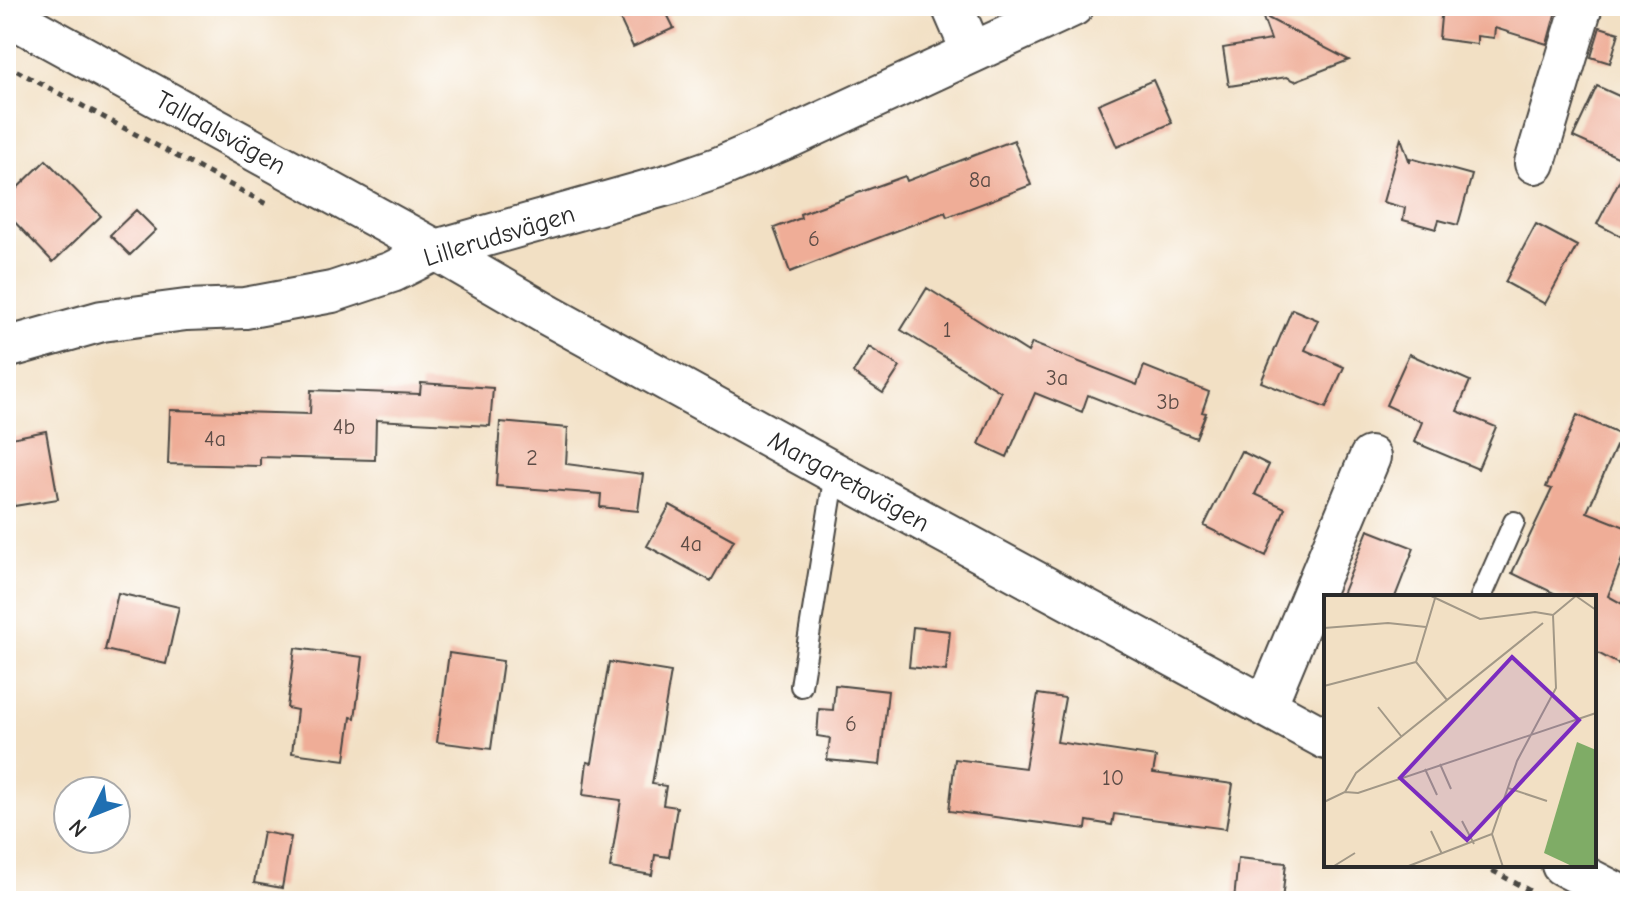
<svg xmlns="http://www.w3.org/2000/svg" width="1636" height="907" font-family="'Comic Neue',sans-serif">
	<style>
		.building { fill: #efad97 }
		.lines { fill: none; stroke-linecap: round; stroke-linejoin: round }
		.service-casing { stroke: #494642; stroke-width: 24 }
		.minor-casing { stroke: #494642; stroke-width: 44 }
		.path { stroke: #494642; stroke-width: 5; stroke-dasharray: 6 6; stroke-linecap: butt }
		.service { stroke: #fff; stroke-width: 20 }
		.minor { stroke: #fff; stroke-width: 40 }
		.labels { text-anchor: middle; stroke-width: 6; stroke-linejoin: round; paint-order: stroke }
		.number-label { font-size: 22px; fill: #5c4c46 }
		.street-label { font-size: 26px; fill: #2b2b2b; stroke: #fff }
		.inset-road { fill: none; stroke: #a29887; stroke-width: 2 }
		.view { fill: #7b2cbf; fill-opacity: 0.15; stroke: #7b2cbf; stroke-width: 4 }
		.inset-edge { fill: none; stroke: #2b2b2b; stroke-width: 4 }
	</style>
	<rect width="100%" height="100%" fill="#fff"/>
	<filter id="ink" filterUnits="userSpaceOnUse"><feTurbulence type="fractalNoise" baseFrequency=".0125" numOctaves="2"/><feDisplacementMap in="SourceGraphic" scale="16" xChannelSelector="R" yChannelSelector="G"/><feConvolveMatrix kernelMatrix="1 2 1 2 8 2 1 2 1" color-interpolation-filters="sRGB"/></filter>
	<filter id="wash" filterUnits="userSpaceOnUse"><feTurbulence type="fractalNoise" baseFrequency=".006" numOctaves="4" result="noise"/><feDisplacementMap in="SourceGraphic" scale="32" xChannelSelector="R" yChannelSelector="G"/><feGaussianBlur stdDeviation="1.8" result="paint"/><feColorMatrix in="noise" values="0 0 0 0 0 0 0 0 0 0 0 0 0 0 0 0 0 1.4 0 .05"/><feComposite in="paint" operator="in"/></filter>
	<g filter="url(#wash)">
		<rect width="100%" height="100%" fill="#f2e0c4"/>
		<g id="blocks">
			<path class="building" d="M614,6H663L674,28L633,47Z
				M1442,6H1540L1556,11L1547,44L1495,28L1494,38L1477,36V44L1439,39Z
				M1262,15L1349,60L1295,81L1287,77L1229,86L1223,48L1271,40Z
				M1600,27L1619,33L1610,63L1591,57Z
				M1153,80L1172,123L1117,147L1098,104Z
				M1597,86L1630,101V241L1597,224L1629,162L1573,137Z
				M1401,138L1410,163V158L1472,175L1458,225L1439,220L1436,229L1403,220L1405,208L1383,202Z
				M1014,140L1031,185L947,217L945,212L790,272L774,228L801,218L800,214L905,176L907,181Z
				M46,160L101,216L53,262L6,213V199Z
				M136,210L156,230L130,255L110,235Z
				M1536,224L1577,246L1545,304L1505,282Z
				M927,288L1028,352L1032,343L1137,385L1144,366L1209,392L1202,412L1206,413L1196,438L1088,395L1082,412L1035,393L1007,457L979,444L1001,392L901,330Z
				M1292,309L1318,320L1305,350L1344,367L1326,408L1261,382Z
				M869,347L900,367L883,393L853,373Z
				M1409,354L1470,381L1457,411L1496,427L1478,469L1414,442L1422,422L1386,405Z
				M421,383L493,388L490,426L376,420L375,460L260,457V466L168,464L170,410L310,414L311,390L420,394Z
				M1577,415L1621,435L1587,512L1630,529V538L1608,596L1630,608V642L1618,664L1594,651V597H1562L1512,573L1552,489L1546,487Z
				M500,422L568,428L566,464L643,474L638,511L600,507L601,494L496,486Z
				M46,431L58,499L14,506L6,463V439Z
				M1241,451L1269,465L1255,494L1285,508L1266,556L1204,526Z
				M670,505L734,540L711,581L647,546Z
				M1368,530L1414,548L1395,597H1341Z
				M118,593L179,607L166,664L105,650Z
				M913,627L950,631L946,671L909,667Z
				M295,648L363,657L355,718L351,717L345,760L292,753L297,710L287,708Z
				M449,653L503,661L491,749L437,742Z
				M609,662L671,672L652,784L666,786L663,805L677,807L669,857L655,855L652,875L610,868L621,800L583,795L587,762L592,763Z
				M835,685L888,691L880,765L827,760L830,738L817,736L819,709L833,710Z
				M1038,694L1065,698L1057,742L1156,757L1153,773L1233,784L1226,829L1114,814L1112,825L1087,821L1086,829L949,811L955,759L1025,768Z
				M263,832L291,837L282,888L254,883Z
				M1238,858L1286,863L1282,901H1234Z"/>
		</g>
	</g>
	<g filter="url(#ink)">
		<use href="#blocks" fill-opacity="0" stroke="#494642" stroke-width="2"/>
		<g class="lines">
			<defs>
				<path id="service" d="M1481,597L1514,522
					M801,686L835,473"/>
				<path id="minor" d="M952,6L972,52
					M6,14L436,250L548,315L835,473L1326,739
					M1535,163L1582,6
					M6,348L102,321L186,310L245,308L332,292L392,272L436,250L674,183L720,167L790,137L1073,6
					M1266,706L1370,457
					M1562,865L1630,900"/>
			</defs>
			<use href="#service" class="service-casing"/>
			<use href="#minor" class="minor-casing"/>
			<path class="path" d="M6,65L270,206
				M1482,865L1534,893"/>
			<use href="#service" class="service"/>
			<use href="#minor" class="minor"/>
		</g>
	</g>
	<g class="labels">
		<g class="number-label">
			<text x="980" y="187">8a</text>
			<text x="814" y="246">6</text>
			<text x="947" y="337">1</text>
			<text x="1057" y="385">3a</text>
			<text x="1168" y="409">3b</text>
			<text x="344" y="434">4b</text>
			<text x="215" y="446">4a</text>
			<text x="532" y="465">2</text>
			<text x="691" y="551">4a</text>
			<text x="851" y="731">6</text>
			<text x="1113" y="785">10</text>
		</g>
		<g class="street-label">
			<text transform="translate(221 132) rotate(29)" y="9">Talldalsvägen</text>
			<text transform="translate(499 235) rotate(-17)" y="9">Lillerudsvägen</text>
			<text transform="translate(849 481) rotate(29)" y="9">Margaretavägen</text>
		</g>
	</g>
	<g transform="translate(1324 595)">
		<rect width="272" height="272" fill="#f2e0c4"/>
		<path d="M253,147L272,155V272H250L220,258Z" fill="#7fac66"/>
		<path class="inset-road" d="M105,0L156,24L211,17L229,20M112,0L92,67L123,105M252,1L272,15M229,20L253,0M0,33L64,28L102,32M0,91L92,67M54,112L77,141M116,169L127,194M101,174L113,200M184,193L223,206M21,197L34,198L272,118M0,207L21,197L32,178L219,28M138,226L150,249M107,236L118,259M168,239L179,272M10,271L31,258M82,272L168,239L193,166L232,93L229,20"/>
		<path class="view" d="M188,62L255,125L143,245L76,183Z"/>
		<rect width="272" height="272" class="inset-edge"/>
	</g>
	<rect width="1636" height="907" fill="none" stroke="#fff" stroke-width="32"/>
	<g transform="translate(92 815) rotate(227)"><circle r="38" fill="#ffffff" stroke="#aaaaaa" stroke-width="2"/>
	<path d="M0-6L14 30L0 20L-14 30Z" fill="#1f6fb2"/>
	<text y="-12" font-size="22" font-weight="bold" text-anchor="middle" fill="#2b2b2b">N</text>
	</g>
</svg>
